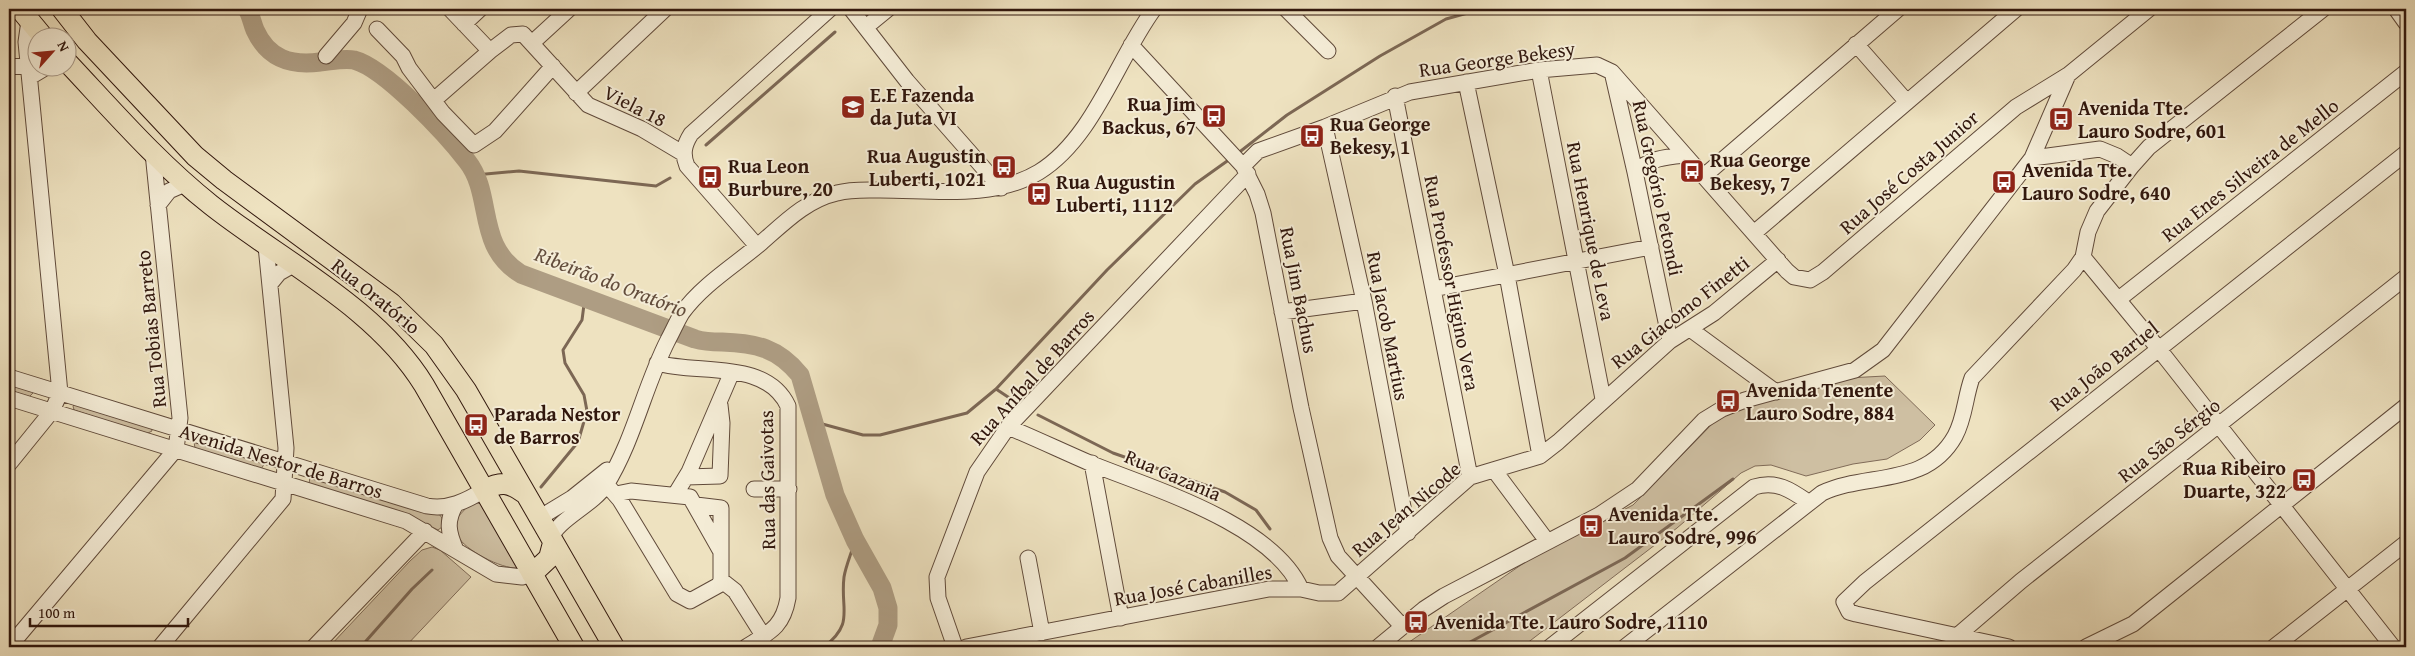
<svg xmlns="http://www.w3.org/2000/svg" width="2415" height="656" font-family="'Gentium Book Plus',serif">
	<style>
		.green { fill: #cebfa2; stroke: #806b58 }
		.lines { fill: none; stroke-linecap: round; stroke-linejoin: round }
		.stream { stroke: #7c6754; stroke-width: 3 }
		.river { stroke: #ae9d83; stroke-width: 19 }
		.minor-casing { stroke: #604a3a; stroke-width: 17 }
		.major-casing { stroke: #31170d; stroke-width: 22 }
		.minor { stroke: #f4ecd6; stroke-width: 15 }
		.major { stroke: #eee2c0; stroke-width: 20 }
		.labels { text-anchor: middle; stroke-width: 4; stroke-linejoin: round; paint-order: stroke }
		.street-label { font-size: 20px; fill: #31170d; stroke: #f4ecd6 }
		.poi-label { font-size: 20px; font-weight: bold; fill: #31170d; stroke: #f4ecd6; text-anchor: start }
		.water-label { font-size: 21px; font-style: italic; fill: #634d3c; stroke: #f4ecd6 }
	</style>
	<rect width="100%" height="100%" fill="#eee2c0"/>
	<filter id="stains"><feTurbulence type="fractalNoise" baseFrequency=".004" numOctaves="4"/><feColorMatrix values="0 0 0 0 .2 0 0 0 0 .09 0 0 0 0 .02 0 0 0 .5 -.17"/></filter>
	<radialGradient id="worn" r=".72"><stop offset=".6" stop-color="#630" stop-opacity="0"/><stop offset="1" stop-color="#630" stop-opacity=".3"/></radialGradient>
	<path class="green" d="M1885,376L1935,425L1920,440L1887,459L1853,464L1806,476L1771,465L1755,466L1741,473L1677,528L1522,647H1402L1534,556L1633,505L1716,420L1762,398L1829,379Z
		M9,381L32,390L33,393L29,397L9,392Z
		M75,404L151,426L152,431L146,434L74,410L73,406Z
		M194,442L265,463L261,469L195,448Z
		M310,477L439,514L442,518V527L438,530L416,519L309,484Z
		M477,503L483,504L519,565L517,568C502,569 464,550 458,536C456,532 456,525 455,520L468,506Z
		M432,547L440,550L471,577L405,647H329L410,561L422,550Z"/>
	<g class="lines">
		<path class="stream" d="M706,145L835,32
			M1237,154L1287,115L1380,56L1446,19L1482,9
			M475,175L519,171L656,186L670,178
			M996,389L1017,403
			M1038,415L1113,453L1225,492L1256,510L1270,529
			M815,422L863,435H880L967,413L996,389L1107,270L1195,184L1230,159
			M541,487L578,442L587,411L584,395L565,363L563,350L582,320L585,297
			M366,641L412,589L432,570
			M824,647C855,623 840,610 844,577C846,565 852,552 855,540
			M1461,647L1625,558L1733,479"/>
		<path class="river" d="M247,9C251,15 252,23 255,30C268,59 291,66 320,62C331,61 344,58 354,60C385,68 447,135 467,161C494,195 475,246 521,274L695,339C705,342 712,342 722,342C756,343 778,348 800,375L835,495L855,540L882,588L888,608V625L880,647"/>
		<defs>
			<path id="minor" d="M450,9L490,51L511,35L523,34L588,105L642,129L684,154
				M851,9L907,81L1001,188
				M1286,9L1328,51
				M2396,9L2406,23
				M464,24L480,9
				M866,27L888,9
				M377,29L403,56L409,68L443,113L474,145L495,131L553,66
				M532,43L569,9
				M1856,44L1907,102
				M1131,45L1243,166L1257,194L1263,213L1301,408L1330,538L1338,556L1402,626
				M326,56L354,23L360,9
				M9,67L29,65
				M1539,70L1603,399
				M1613,76L1635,172L1670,341
				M30,77L45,68
				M1466,82L1507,275L1540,456
				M576,93L665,9
				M1395,96L1470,477
				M434,100L490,51
				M1325,127L1364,301L1408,533
				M2032,158L2100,149L2117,156L2132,166
				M1243,166L1258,151L1325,127L1410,92L1539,70L1597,65L1612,72L1787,271L1794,277L1810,280L1823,272L2016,107L2068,75
				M1635,172C1651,158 1665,157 1685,155
				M1704,176L1898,9
				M158,205L169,191L185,184
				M1754,233L2016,9
				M757,246L687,166C682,154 684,145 691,134L830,9
				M2083,257L2158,348L2393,647
				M270,284L279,273L293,265
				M1433,289L1651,247
				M2119,299L2406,72
				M1282,312L1364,301
				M1690,329L1776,392
				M657,363C699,375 766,359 788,406V598C783,627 770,632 746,647
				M9,377L427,506C448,510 466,501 484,490
				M9,398L406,521L496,574L522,577L532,574
				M1008,427C1037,439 1064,452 1092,464C1154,489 1272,524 1301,589
				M1092,463L1121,618
				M9,464L52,411L60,393L26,42L29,21
				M1494,470L1547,541
				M600,477L620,500L677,594L690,601L719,585L721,580V508L696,505
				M686,477L720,476L722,423L720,405
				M754,489H789
				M616,494L631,491L690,497L720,550
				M675,495L689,472L732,372
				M539,518L572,498L607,470
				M551,539C555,521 593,505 606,485C634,440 644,387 668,340C673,331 677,321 682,313C702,285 735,265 761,243C784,223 806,200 837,193C851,189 866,190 880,190C933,190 992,200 1039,172C1094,138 1117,59 1154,9
				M456,550C448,532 446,521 456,504
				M1028,558L1042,633
				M721,580L735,591L764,637
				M1957,636L2021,581L2406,277
				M9,647L176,449L180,418L153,153
				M160,647L283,499L286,448L266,246
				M314,647L425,531
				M955,647L938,598L937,577L977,472L1008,427L1248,174
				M966,647L1269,589H1301L1319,593H1338L1470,477L1540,456L1558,442L1670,341L1714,313L1778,260
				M1378,647L1424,609L1444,596L1599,515L1638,489L1704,420L1722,409L1745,400L1855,370L1883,350L2032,158L2068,75L2149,9
				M1550,647L1754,487C1776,480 1791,490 1808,502
				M1625,647L1822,493C1866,472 1926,488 1955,436C1965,418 1965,397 1972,378L2074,270L2083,257L2088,232L2097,211L2132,166L2149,147L2323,9
				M2009,647L1856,614L1849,612L1844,602L1865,582L2406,153
				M2086,647L2133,624L2406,406
				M2274,647L2406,543"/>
			<path id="major" d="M20,9L44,38
				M62,9L87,41L195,156L224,180L391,303L434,345L466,390L614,647
				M68,63C114,112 158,163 211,205C282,261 376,307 424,385L574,647
				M484,490C501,481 509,482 524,493
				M532,574L549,558L553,543"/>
		</defs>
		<use href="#minor" class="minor-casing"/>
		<use href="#major" class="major-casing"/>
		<use href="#minor" class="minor"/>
		<use href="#major" class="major"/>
	</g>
	<defs>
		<symbol id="school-square" viewBox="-11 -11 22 22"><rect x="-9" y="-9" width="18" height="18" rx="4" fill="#8f2418" stroke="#f4ecd6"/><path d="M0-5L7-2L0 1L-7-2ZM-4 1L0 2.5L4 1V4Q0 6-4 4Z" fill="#fff"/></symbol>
		<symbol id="bus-square" viewBox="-11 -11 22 22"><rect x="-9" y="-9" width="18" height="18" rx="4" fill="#8f2418" stroke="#f4ecd6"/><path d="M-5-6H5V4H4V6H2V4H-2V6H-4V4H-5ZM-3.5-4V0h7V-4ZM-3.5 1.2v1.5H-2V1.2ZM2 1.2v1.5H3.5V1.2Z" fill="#fff"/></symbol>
	</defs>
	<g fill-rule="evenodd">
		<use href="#school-square" x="839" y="93" width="28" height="28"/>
		<use href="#bus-square" x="1200" y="102" width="28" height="28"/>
		<use href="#bus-square" x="2047" y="105" width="28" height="28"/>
		<use href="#bus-square" x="1298" y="122" width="28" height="28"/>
		<use href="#bus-square" x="990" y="153" width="28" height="28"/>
		<use href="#bus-square" x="1678" y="157" width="28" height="28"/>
		<use href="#bus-square" x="696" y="163" width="28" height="28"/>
		<use href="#bus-square" x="1990" y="168" width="28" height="28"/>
		<use href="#bus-square" x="1025" y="180" width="28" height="28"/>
		<use href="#bus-square" x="1714" y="387" width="28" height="28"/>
		<use href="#bus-square" x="462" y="411" width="28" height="28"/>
		<use href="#bus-square" x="2290" y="466" width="28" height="28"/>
		<use href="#bus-square" x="1577" y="512" width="28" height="28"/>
		<use href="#bus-square" x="1402" y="608" width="28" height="28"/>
	</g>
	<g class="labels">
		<g class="street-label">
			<text transform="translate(1497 59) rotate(-8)" y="7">Rua George Bekesy</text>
			<text transform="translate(635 106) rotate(27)" y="7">Viela 18</text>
			<text transform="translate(2250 170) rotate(-38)" y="7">Rua Enes Silveira de Mello</text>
			<text transform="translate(1909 172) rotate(-41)" y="7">Rua José Costa Junior</text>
			<text transform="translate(1658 188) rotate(78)" y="7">Rua Gregório Petondi</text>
			<text transform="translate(1591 231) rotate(79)" y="7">Rua Henrique de Leva</text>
			<text transform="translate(1452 283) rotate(79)" y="7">Rua Professor Higino Vera</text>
			<text transform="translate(1299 290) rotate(79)" y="7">Rua Jim Bachus</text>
			<text transform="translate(376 296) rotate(39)" y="7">Rua Oratório</text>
			<text transform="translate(1680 312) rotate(-38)" y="7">Rua Giacomo Finetti</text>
			<text transform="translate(1388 326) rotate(79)" y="7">Rua Jacob Martius</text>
			<text transform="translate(151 329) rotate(-96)" y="7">Rua Tobias Barreto</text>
			<text transform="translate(2104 366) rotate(-38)" y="7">Rua João Baruel</text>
			<text transform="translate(1032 377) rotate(-48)" y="7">Rua Aníbal de Barros</text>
			<text transform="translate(2169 440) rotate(-38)" y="7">Rua São Sérgio</text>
			<text transform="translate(281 461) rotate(17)" y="7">Avenida Nestor de Barros</text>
			<text transform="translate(1173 475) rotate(23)" y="7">Rua Gazania</text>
			<text transform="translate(767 480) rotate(-91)" y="7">Rua das Gaivotas</text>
			<text transform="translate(1406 509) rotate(-40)" y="7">Rua Jean Nicode</text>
			<text transform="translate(1193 585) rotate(-10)" y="7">Rua José Cabanilles</text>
		</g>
		<g class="poi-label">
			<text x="870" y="102">E.E Fazenda<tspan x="870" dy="23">da Juta VI</tspan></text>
			<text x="1196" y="111" text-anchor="end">Rua Jim<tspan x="1196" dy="23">Backus, 67</tspan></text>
			<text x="2078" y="115">Avenida Tte.<tspan x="2078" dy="23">Lauro Sodre, 601</tspan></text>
			<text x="1330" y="131">Rua George<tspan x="1330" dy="23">Bekesy, 1</tspan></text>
			<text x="986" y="163" text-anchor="end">Rua Augustin<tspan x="986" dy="23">Luberti, 1021</tspan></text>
			<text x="1710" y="167">Rua George<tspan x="1710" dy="23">Bekesy, 7</tspan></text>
			<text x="728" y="173">Rua Leon<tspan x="728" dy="23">Burbure, 20</tspan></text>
			<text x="2022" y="177">Avenida Tte.<tspan x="2022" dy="23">Lauro Sodre, 640</tspan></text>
			<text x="1056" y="189">Rua Augustin<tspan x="1056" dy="23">Luberti, 1112</tspan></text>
			<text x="1746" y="397">Avenida Tenente<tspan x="1746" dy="23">Lauro Sodre, 884</tspan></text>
			<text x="494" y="421">Parada Nestor<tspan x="494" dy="23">de Barros</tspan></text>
			<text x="2286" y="475" text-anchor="end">Rua Ribeiro<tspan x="2286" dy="23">Duarte, 322</tspan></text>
			<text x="1608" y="521">Avenida Tte.<tspan x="1608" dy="23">Lauro Sodre, 996</tspan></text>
			<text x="1434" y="629">Avenida Tte. Lauro Sodre, 1110</text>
		</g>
		<g class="water-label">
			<text transform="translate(611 282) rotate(21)" y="7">Ribeirão do Oratório</text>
		</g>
	</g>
	<rect width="2415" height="656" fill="none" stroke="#eee2c0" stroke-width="30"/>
	<rect x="10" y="10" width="2395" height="636" fill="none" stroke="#31170d" stroke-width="2.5"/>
	<rect x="15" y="15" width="2385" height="626" fill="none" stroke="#31170d"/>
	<g transform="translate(52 52) rotate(63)"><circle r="24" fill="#f4ecd6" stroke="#a69786"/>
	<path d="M0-4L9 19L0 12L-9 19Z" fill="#8f2418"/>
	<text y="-8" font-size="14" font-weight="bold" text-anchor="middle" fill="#31170d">N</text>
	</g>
	<path d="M30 618v8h158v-8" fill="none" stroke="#31170d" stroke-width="2.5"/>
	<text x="38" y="618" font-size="15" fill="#31170d" stroke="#f4ecd6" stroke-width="4" paint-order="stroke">100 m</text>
	<rect width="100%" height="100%" filter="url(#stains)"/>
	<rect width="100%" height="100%" fill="url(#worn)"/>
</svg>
